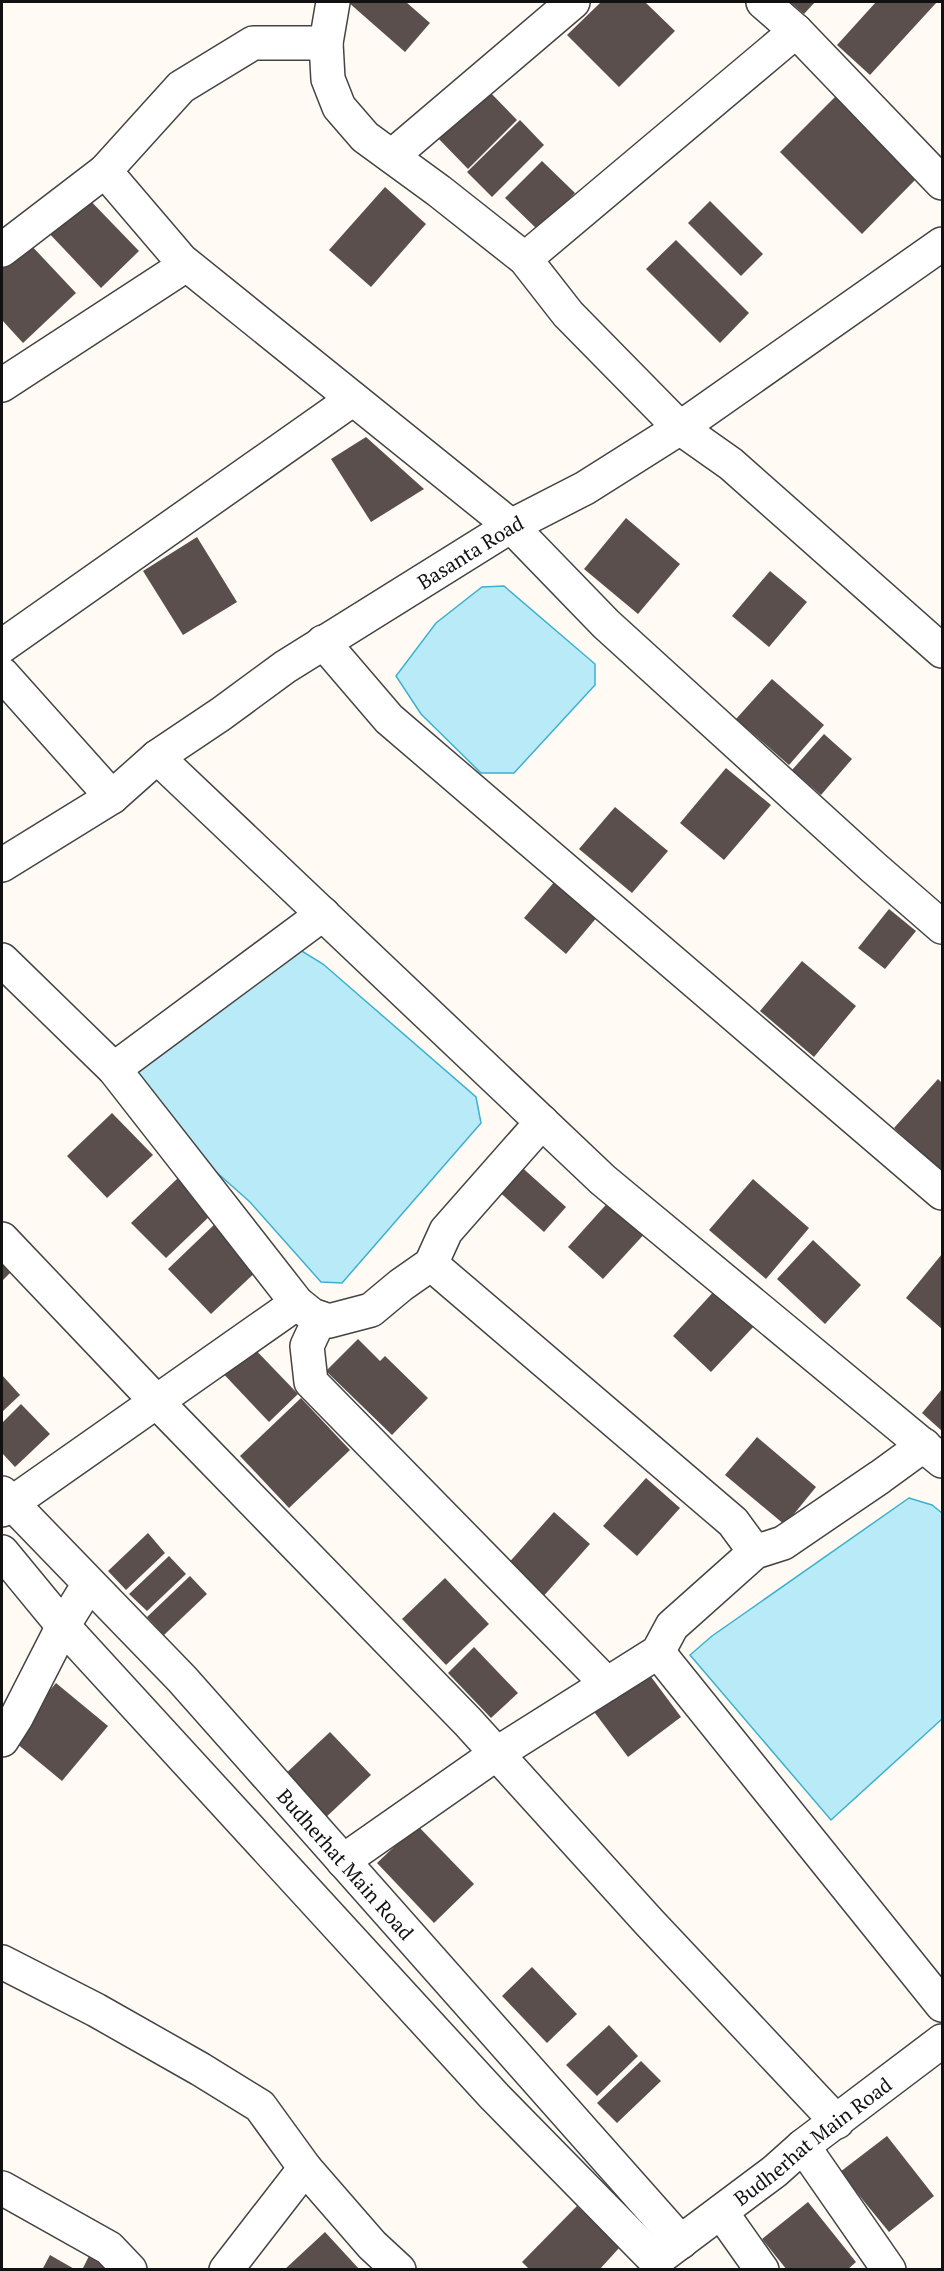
<svg xmlns="http://www.w3.org/2000/svg" width="944" height="2271" viewBox="0 0 944 2271" font-family="'PT Serif',serif">
<style>
.water{fill:#b8ebf7;stroke:#3eb0cf;stroke-width:1.5}
.building{fill:#5a4f4d}
.lines{fill:none;stroke-linecap:round;stroke-linejoin:round}
.minor-casing{stroke:#444;stroke-width:36}
.minor{stroke:#fff;stroke-width:33}
.labels{text-anchor:middle;dominant-baseline:central;stroke-width:6;stroke-linejoin:round;paint-order:stroke}
.street-label{font-size:20px;fill:#111;stroke:#fff}
</style>
<rect width="100%" height="100%" fill="#fffbf4"/>
<!-- water -->
<g class="water">
<path d="M504 586 595 664V685L514 773H481L421 714 396 676 436 623 482 587Z"/>
<path d="M292 945 323 964 476 1097 481 1123 342 1283 321 1282 250 1202 144 1108 134 1064Z"/>
<path d="M909 1498 932 1505 942 1513V1719L831 1820 690 1655 712 1636Z"/>
</g>
<!-- building -->
<g class="building">
<path d="M348 2H406L430 23 405 52Z"/>
<path d="M601 2H645L675 31 619 87 567 35Z"/>
<path d="M790 2H815L804 14Z"/>
<path d="M876 2H937L870 75 837 45Z"/>
<path d="M484 86 517 120 468 169 435 135Z"/>
<path d="M836 96 917 178 862 234 780 152Z"/>
<path d="M520 120 544 145 492 197 467 172Z"/>
<path d="M542 161 575 193 538 230 505 198Z"/>
<path d="M385 187 426 224 371 287 329 250Z"/>
<path d="M83 193 139 251 101 288 45 229Z"/>
<path d="M710 201 763 254 741 276 688 223Z"/>
<path d="M676 240 749 313 720 343 646 269Z"/>
<path d="M28 242 76 293 23 343 2 320V267Z"/>
<path d="M366 437 424 489 371 522 331 459Z"/>
<path d="M626 518 680 564 638 614 584 569Z"/>
<path d="M197 537 237 602 183 635 143 571Z"/>
<path d="M770 571 807 602 769 647 732 616Z"/>
<path d="M772 679 824 725 789 765 736 719Z"/>
<path d="M824 734 852 759 821 795 792 770Z"/>
<path d="M726 768 771 805 724 860 680 823Z"/>
<path d="M615 807 668 851 632 893 579 849Z"/>
<path d="M555 881 598 916 566 954 524 918Z"/>
<path d="M889 909 916 931 885 969 858 948Z"/>
<path d="M802 961 856 1006 814 1057 760 1011Z"/>
<path d="M938 1079 942 1083V1172L894 1128Z"/>
<path d="M112 1113 153 1155 107 1198 67 1156Z"/>
<path d="M517 1163 566 1207 544 1232 495 1188Z"/>
<path d="M178 1178 212 1214 166 1258 131 1223Z"/>
<path d="M753 1179 809 1228 766 1279 709 1230Z"/>
<path d="M612 1198 648 1230 603 1279 568 1247Z"/>
<path d="M218 1221 262 1266 211 1314 168 1269Z"/>
<path d="M813 1240 861 1285 825 1324 777 1279Z"/>
<path d="M2 1252 16 1267 2 1281Z"/>
<path d="M942 1254V1329L906 1298Z"/>
<path d="M717 1288 756 1324 711 1372 673 1336Z"/>
<path d="M358 1339 380 1361 385 1356 428 1398 392 1435 326 1371Z"/>
<path d="M246 1340 298 1394 269 1422 217 1367Z"/>
<path d="M2 1375 20 1395 2 1412Z"/>
<path d="M942 1389V1431L922 1413Z"/>
<path d="M301 1398 350 1450 289 1508 240 1456Z"/>
<path d="M21 1404 50 1434 15 1467 2 1453V1423Z"/>
<path d="M757 1437 816 1487 785 1525 725 1475Z"/>
<path d="M646 1478 680 1508 637 1556 603 1526Z"/>
<path d="M554 1512 590 1544 541 1599 505 1567Z"/>
<path d="M148 1533 165 1553 126 1590 108 1571Z"/>
<path d="M169 1556 186 1574 147 1611 129 1594Z"/>
<path d="M190 1576 207 1594 164 1635 147 1617Z"/>
<path d="M445 1578 489 1624 446 1665 402 1619Z"/>
<path d="M474 1647 518 1693 491 1718 448 1673Z"/>
<path d="M643 1666 681 1717 628 1757 589 1705Z"/>
<path d="M56 1683 108 1726 62 1781 10 1738Z"/>
<path d="M330 1732 371 1775 323 1820 282 1777Z"/>
<path d="M417 1825 474 1884 434 1923 377 1863Z"/>
<path d="M532 1967 577 2014 547 2043 502 1996Z"/>
<path d="M609 2025 638 2056 597 2096 566 2065Z"/>
<path d="M641 2061 661 2081 617 2123 597 2103Z"/>
<path d="M887 2136 934 2196 889 2232 840 2172Z"/>
<path d="M808 2202 856 2262 847 2270H787L762 2239Z"/>
<path d="M577 2206 620 2247 599 2270H530L522 2262Z"/>
<path d="M325 2232 360 2270H284Z"/>
<path d="M90 2254 117 2270H82Z"/>
<path d="M50 2255 76 2270H42Z"/>
</g>
<g class="lines">
<!-- minor casing -->
<g class="minor-casing">
<g id="minor">
<path d="M333 2 326 43 328 79 339 107 365 137 439 191 525 259 568 314 680 428 731 464 942 651"/>
<path d="M763 2 796 31 942 183"/>
<path d="M392 156 573 2"/>
<path d="M105 171 181 260 511 526 606 624 873 867 942 927"/>
<path d="M2 250 105 171 181 87 253 43H326"/>
<path d="M525 259 796 31"/>
<path d="M2 385 186 265"/>
<path d="M323 642 389 719 942 1193"/>
<path d="M2 646 353 399"/>
<path d="M2 674 112 797"/>
<path d="M157 757 603 1180 942 1461"/>
<path id="s1" d="M2 865 112 797 157 757 221 714 285 667 511 526 585 488 680 428 942 244"/>
<path d="M2 960 114 1069 297 1303 312 1315 329 1321 371 1310 401 1285 431 1264 446 1231 542 1122"/>
<path d="M114 1069 323 914"/>
<path d="M2 1239 156 1401 468 1722 649 1922 837 2122"/>
<path d="M431 1264 733 1522 755 1552"/>
<path d="M320 1318 307 1346 311 1382 607 1684"/>
<path id="s2" d="M2 1493 182 1679 681 2242"/>
<path d="M2 1510 297 1303"/>
<path d="M2 1552 63 1626 495 2097 656 2261"/>
<path d="M658 1652 942 2005"/>
<path d="M2 1740 16 1718 63 1626 89 1584"/>
<path d="M343 1861 496 1754 658 1652 672 1626 755 1552 783 1543 880 1477 924 1445"/>
<path d="M2 1962 96 2010 200 2069 260 2106 305 2168 372 2245 399 2270"/>
<path d="M803 2146 889 2270"/>
<path d="M2 2188 109 2248 130 2270"/>
<path d="M721 2212 762 2270"/>
<path id="s3" d="M663 2255 775 2171 803 2146 942 2041"/>
<path d="M226 2270 305 2168"/>
</g>
</g>
<!-- minor -->
<use href="#minor" class="minor"/>
</g>
<g class="labels">
<!-- street labels -->
<g class="street-label">
<text stroke="none"><textPath href="#s1" startOffset="564">Basanta Road</textPath></text>
<text stroke="none"><textPath href="#s2" startOffset="506">Budherhat Main Road</textPath></text>
<text stroke="none"><textPath href="#s3" startOffset="188">Budherhat Main Road</textPath></text>
</g>
</g>
<!-- border -->
<rect width="944" height="2271" fill="none" stroke="#111111" stroke-width="6"/>
</svg>
